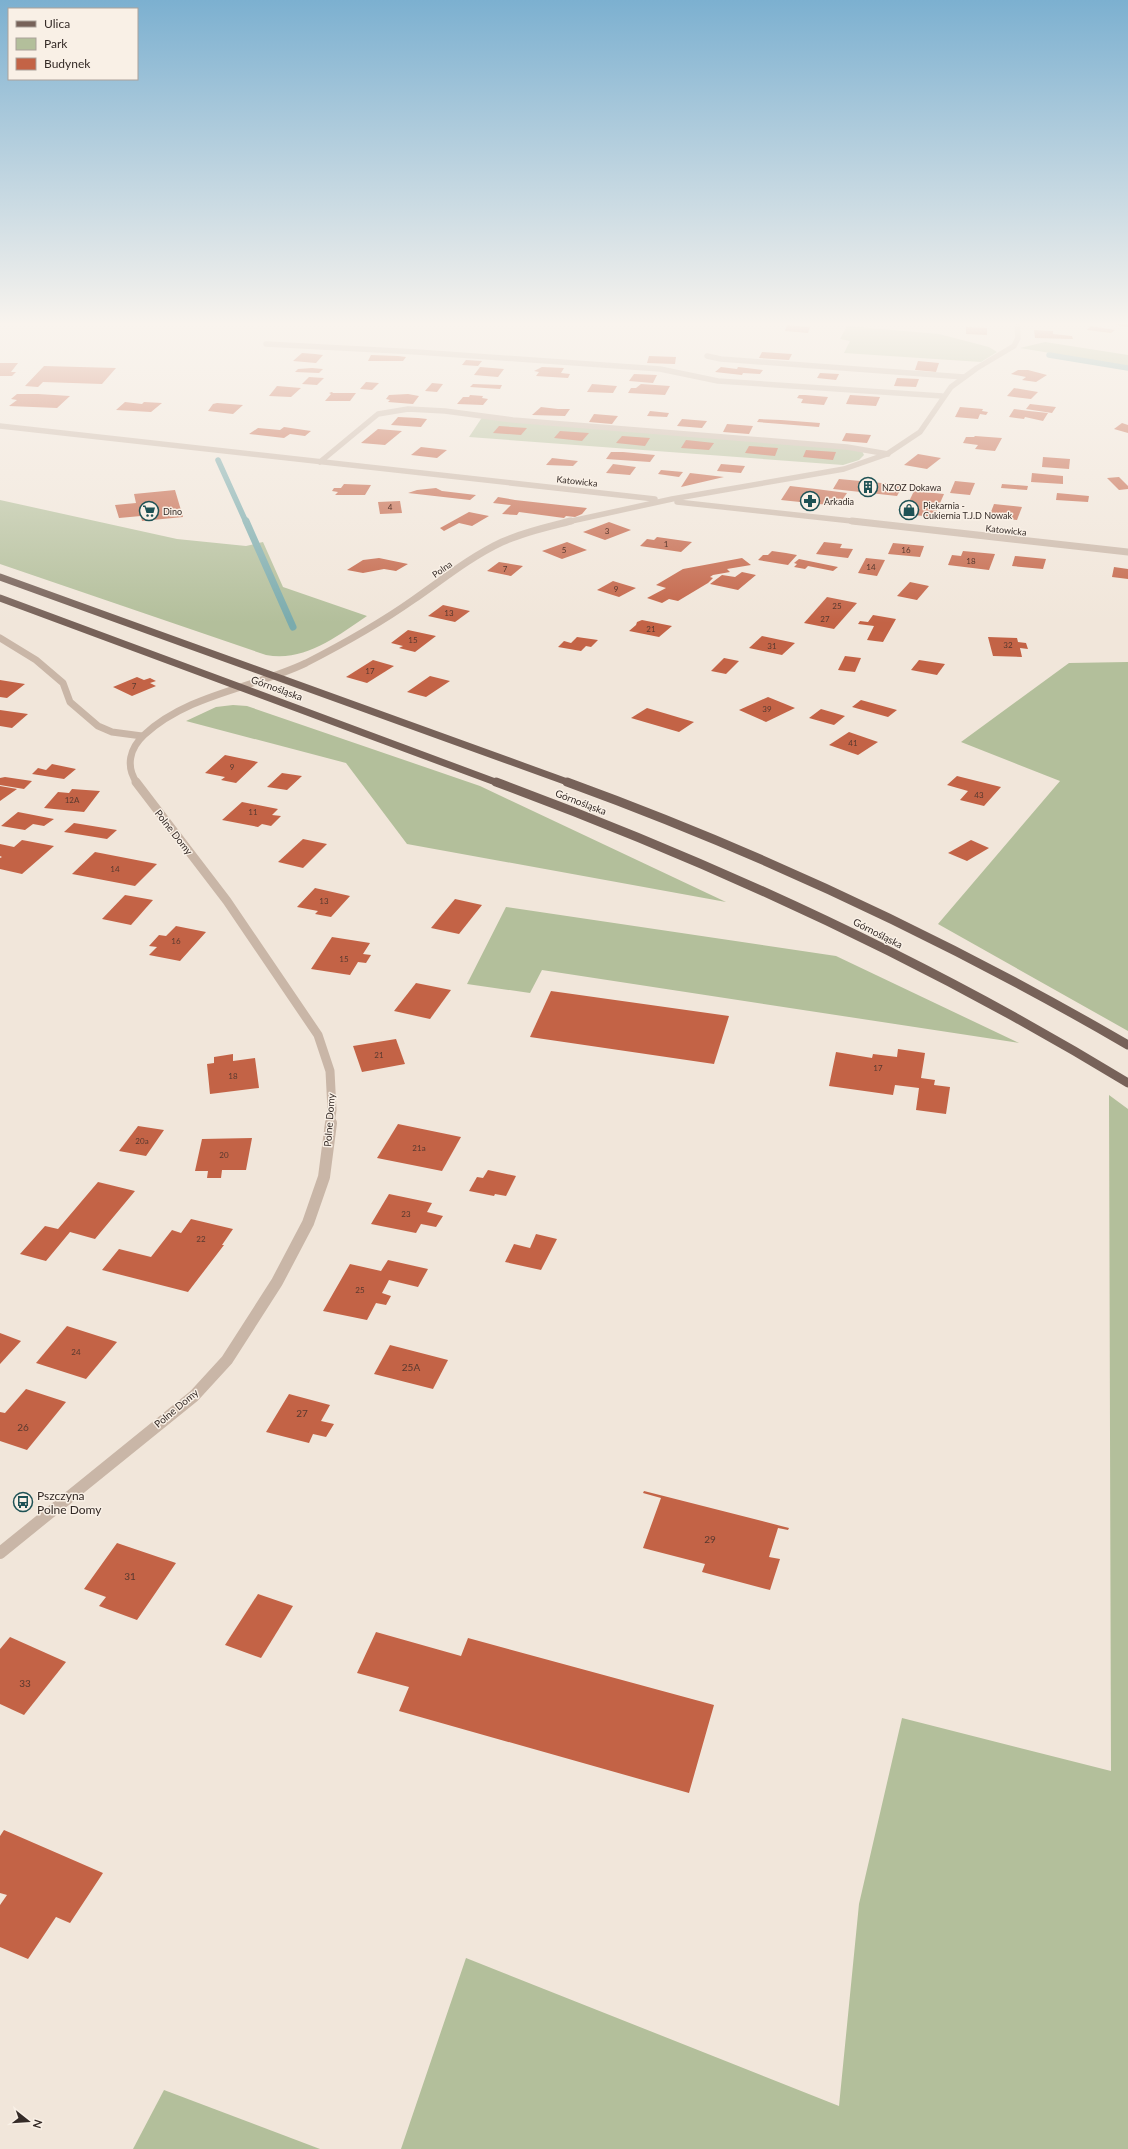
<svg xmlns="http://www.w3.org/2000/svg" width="1128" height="2149" viewBox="0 0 1128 2149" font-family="Lato,sans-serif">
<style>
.green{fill:#b3bf9b}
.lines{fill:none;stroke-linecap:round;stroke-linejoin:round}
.stream-far1{stroke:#7aabad;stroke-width:5.5}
.stream{stroke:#7aabad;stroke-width:7}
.building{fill:#c36346}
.minor-far3{stroke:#c9b6a7;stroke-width:5.5}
.minor-far2{stroke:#c9b6a7;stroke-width:7}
.minor-far1{stroke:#c9b6a7;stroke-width:9}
.minor{stroke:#c9b6a7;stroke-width:12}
.major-far1{stroke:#776259;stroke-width:7}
.major{stroke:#776259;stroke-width:9}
.labels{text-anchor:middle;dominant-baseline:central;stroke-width:3;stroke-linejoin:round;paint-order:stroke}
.number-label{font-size:8px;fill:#58392f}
.far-street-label{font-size:9px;fill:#352b27;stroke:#f9f0e6}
.far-poi-label{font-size:9px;fill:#352b27;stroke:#f9f0e6;text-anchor:start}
.street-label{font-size:10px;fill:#352b27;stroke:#f9f0e6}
.near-number-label{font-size:10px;fill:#58392f}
.near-poi-label{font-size:12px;fill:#352b27;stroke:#f9f0e6;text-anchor:start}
</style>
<rect width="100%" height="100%" fill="#f1e6da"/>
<!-- green -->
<g class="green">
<path d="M847 326 939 334 989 347 997 352 981 362 844 353 850 341 840 339Z"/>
<path d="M1045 342 1128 355V366L1020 348Z"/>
<path d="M483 416 846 448 862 451 864 455 859 460 843 465 469 437Z"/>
<path d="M0 500 177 539 246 546 263 542 283 587 367 616C336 637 305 662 266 655L0 564Z"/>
<path d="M1128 662V1031L938 924 1060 781 961 742 1069 663Z"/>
<path d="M233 705 247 706 480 786 726 902 407 844 346 763 186 721 216 707Z"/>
<path d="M506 907 836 956 1019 1043 542 970 530 993 467 984Z"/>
<path d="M1109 1095 1128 1109V2149H401L466 1958 839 2106 859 1904 902 1718 1111 1771Z"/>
<path d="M164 2090 320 2149H133Z"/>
</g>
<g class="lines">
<!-- stream-far1 -->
<g class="stream-far1">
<path d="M1049 355 1128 368"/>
<path d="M218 460 246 522"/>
</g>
<!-- stream -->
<path class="stream" d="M246 521 293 627"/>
</g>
<!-- building -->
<g class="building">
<path d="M1119 322H1128V327L1115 325Z"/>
<path d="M787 325 810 327 808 333 785 331Z"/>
<path d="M1091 326 1115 330 1111 333 1087 330Z"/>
<path d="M966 327 987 328V335L966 334Z"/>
<path d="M1034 330 1053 331V334L1072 336 1073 339 1035 338Z"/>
<path d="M762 352 792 354 789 360 759 358Z"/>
<path d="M302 353 315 354 323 355 316 363 293 361Z"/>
<path d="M371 355 398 356 406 357 403 361H368Z"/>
<path d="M649 356 676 357 675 364 647 363Z"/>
<path d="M466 360 482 361 478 366 462 365Z"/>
<path d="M918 361 939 363 936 372 915 370Z"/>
<path d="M0 363H18L11 372H16L12 376H0Z"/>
<path d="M44 366 116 368 102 384 43 382 38 387 25 386Z"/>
<path d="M480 367 504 369 498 377 474 375Z"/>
<path d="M542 367 564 368 561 373 570 374 568 378 536 376 539 372 534 371Z"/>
<path d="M721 367 737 369 738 367 763 370 760 374 743 373 742 375 715 372Z"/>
<path d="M312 368 323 369 319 373 295 372 298 369Z"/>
<path d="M1018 370H1028L1047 375 1036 382 1022 380 1026 377 1011 374Z"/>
<path d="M820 373 839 374 836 380 817 378Z"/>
<path d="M634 374 657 375 653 383 629 381Z"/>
<path d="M309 377 324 378 317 385 302 384Z"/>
<path d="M897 378 919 379 916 387 894 386Z"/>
<path d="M366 382 379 383 372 390 360 389Z"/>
<path d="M432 383 443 384 437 392 425 391Z"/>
<path d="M473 384 502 385 500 389 470 387Z"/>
<path d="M592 384 617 386 613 393 587 392Z"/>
<path d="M641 384 670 386 665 395 628 393 631 388H636Z"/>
<path d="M277 386 301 388 291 397 269 396Z"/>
<path d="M1014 388 1038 392 1031 399 1007 396Z"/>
<path d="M332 392 333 393H356L350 401H325L331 394 329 393Z"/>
<path d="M17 394H38L70 396 57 408 9 406 17 400 11 399Z"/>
<path d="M408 394 419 396 413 404 388 402 390 400 386 399 389 395Z"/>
<path d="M470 395 483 396 482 398 488 399 483 405 457 404 463 397H469Z"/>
<path d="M799 395H805L828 397 824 405 801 403 803 399 797 398Z"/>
<path d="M850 395 880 397 876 406 846 404Z"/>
<path d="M125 402 142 404 144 402 162 403 151 412 116 410Z"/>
<path d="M217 403 243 405 233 414 208 411 213 404Z"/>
<path d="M1030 404 1056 407 1052 413 1026 409Z"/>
<path d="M541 407 558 409H570L565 416 532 415Z"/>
<path d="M960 407 983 409 982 411 988 412 986 415 980 414 978 419 955 417Z"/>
<path d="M1014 409 1029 411 1048 413 1043 421 1025 417 1024 419 1009 417Z"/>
<path d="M650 411 669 413 667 417 647 416Z"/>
<path d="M594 414 618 416 612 424 589 422Z"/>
<path d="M398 417 418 418 427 419 421 427 391 425Z"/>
<path d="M682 419 707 421 702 428 677 426Z"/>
<path d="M759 419 781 420 820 423 819 427 757 422Z"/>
<path d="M1122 423 1128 425V433L1114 429Z"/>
<path d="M727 424 753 426 749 434 723 432Z"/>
<path d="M499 426 527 428 521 435 493 433Z"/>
<path d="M284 427 311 431 305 436 290 434 284 438 249 434 258 428 280 430Z"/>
<path d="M378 429 402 431 385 445 361 443Z"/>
<path d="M560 431 589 433 582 441 554 438Z"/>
<path d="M846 433 871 435 867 443 842 441Z"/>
<path d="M622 436 650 438 645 446 616 443Z"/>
<path d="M975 436 1002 438 995 451 975 449 978 445 963 443 966 437H974Z"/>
<path d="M686 440 714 443 709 450 681 448Z"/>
<path d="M749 446 778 448 775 456 745 453Z"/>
<path d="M421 447 447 450 437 458 411 455Z"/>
<path d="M806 450 836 452 833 460 803 457Z"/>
<path d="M611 452H623L655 455 650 462 606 459Z"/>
<path d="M918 454 941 458 927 469 904 465Z"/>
<path d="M1043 457 1070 459 1069 469 1042 467Z"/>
<path d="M552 458 578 461 573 466 546 465Z"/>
<path d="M613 464 636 467 630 475 606 473Z"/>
<path d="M721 464 745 466 741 473 717 471Z"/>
<path d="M661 470 683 472 679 477 658 474Z"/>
<path d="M690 473 724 477 681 487Z"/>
<path d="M1032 473 1063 476V484L1031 482Z"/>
<path d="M1119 477 1128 486V489L1119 490 1107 478Z"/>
<path d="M839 479 903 485 897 496 833 489Z"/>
<path d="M955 481 975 483 970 495 950 493Z"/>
<path d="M344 484 371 485 365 495H335L338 492 332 491 334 488H341Z"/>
<path d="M1002 484 1028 486 1027 490 1001 488Z"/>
<path d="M790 486 816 489 847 493 838 506 781 500Z"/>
<path d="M436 488 442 491 476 495 470 500 408 493 417 490Z"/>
<path d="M175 490 183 517 142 521 141 516 119 518 115 505 136 503 134 494Z"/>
<path d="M914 491 944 494 934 517 903 514Z"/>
<path d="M1057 493 1089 496 1088 502 1056 500Z"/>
<path d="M498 497 515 500 587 508 582 514 575 517 566 516 564 518 519 512 517 515 502 514 511 505 493 503Z"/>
<path d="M400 501 402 513 380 514 378 502Z"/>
<path d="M994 504 1022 507 1017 520 989 517Z"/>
<path d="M469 512 489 516 472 526 459 523 444 531 440 528Z"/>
<path d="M609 522 631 530 605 540 583 532Z"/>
<path d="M657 537 692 542 681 552 640 546 647 539 654 540Z"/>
<path d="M567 542 587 550 562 559 542 551Z"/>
<path d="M824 542 842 544 840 548 853 549 848 558 816 554Z"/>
<path d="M893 543 924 546 920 557 888 554Z"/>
<path d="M772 551 786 553 797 555 788 565 758 560 763 555H768Z"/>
<path d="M963 551 995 554 989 570 948 565 952 555 961 556Z"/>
<path d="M1015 556 1046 559 1043 569 1012 566Z"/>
<path d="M379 558 408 564 396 571 384 569 363 573 347 570 363 560Z"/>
<path d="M742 558 751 565 727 569 730 572 713 575 710 577 713 578 708 583 678 601 669 599 662 603 647 598 666 588 656 585 683 569Z"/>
<path d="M866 558 885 560 877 576 858 573Z"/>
<path d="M799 559 838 567 833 571 808 566 805 569 794 567 797 564 794 563Z"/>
<path d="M499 562 523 566 511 576 487 571Z"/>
<path d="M1114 567 1128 569V579L1112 577Z"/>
<path d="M742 572 756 575 738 590 710 584 722 575 735 577Z"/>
<path d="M613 581 636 588 619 597 597 590Z"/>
<path d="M910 582 929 586 917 600 897 596Z"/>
<path d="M827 597 857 603 834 629 804 623Z"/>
<path d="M443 605 470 611 455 622 428 616Z"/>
<path d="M873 615 896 619 883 642 867 640 874 626 858 624 860 621 868 622Z"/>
<path d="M642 620 672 626 659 637 629 631 636 625 637 622Z"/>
<path d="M408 630 436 636 415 652 399 648 403 646 391 643Z"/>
<path d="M762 636 795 643 782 655 749 648Z"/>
<path d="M577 637 598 640 591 647 586 646 581 651 558 647 564 641 571 643Z"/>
<path d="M988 637 1017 638 1018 642 1026 643 1028 649 1020 648 1022 657 993 656Z"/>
<path d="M845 656 861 658 855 672 838 670Z"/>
<path d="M724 658 739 661 726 674 711 671Z"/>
<path d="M373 660 394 666 367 683 346 677Z"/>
<path d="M919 660 945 664 937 675 911 670Z"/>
<path d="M430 676 450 681 426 697 407 692Z"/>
<path d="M137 677 144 680 150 678 156 681 150 683 156 686 132 696 113 687Z"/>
<path d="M0 680 25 684 7 698 0 697Z"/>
<path d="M768 697 795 708 766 722 739 710Z"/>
<path d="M861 700 897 710 888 717 852 707Z"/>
<path d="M647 708 694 722 679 732 631 718Z"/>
<path d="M821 709 845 716 834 725 809 718Z"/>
<path d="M0 710 28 714 12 728 0 726Z"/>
<path d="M849 732 878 742 858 755 829 745Z"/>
<path d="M225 755 258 762 236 783 221 780 225 777 205 773Z"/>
<path d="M52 764 76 769 64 779 32 774 38 768 46 770Z"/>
<path d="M282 773 302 776 287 790 267 787Z"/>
<path d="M957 776 1001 787 984 806 960 800 968 791 947 785Z"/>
<path d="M5 777 32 781 24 789 0 785V778Z"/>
<path d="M0 786 17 789 0 801Z"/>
<path d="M72 789 100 791 84 812 44 808 58 792 69 793Z"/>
<path d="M242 802 278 809 272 815 281 816 271 826 262 824 258 827 222 820Z"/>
<path d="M18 812 54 819 44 826 33 824 25 830 1 826Z"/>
<path d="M74 823 117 830 107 839 64 832Z"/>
<path d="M303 839 327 844 303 868 278 862Z"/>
<path d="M22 840 54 846 22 874 0 869V858L2 857 0 856V844L14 847Z"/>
<path d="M971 840 989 848 967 861 948 853Z"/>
<path d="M95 852 157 864 135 886 72 874Z"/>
<path d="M315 888 350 896 331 917 315 914 318 911 297 907Z"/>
<path d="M125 895 153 900 131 925 102 919Z"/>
<path d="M455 899 482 905 459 934 431 928Z"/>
<path d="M176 926 206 932 180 961 149 955 157 947 149 946 159 935 166 936Z"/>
<path d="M332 937 370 943 363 954 371 955 366 963 358 962 350 975 311 969Z"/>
<path d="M416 983 451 990 430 1019 394 1011Z"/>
<path d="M551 991 729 1016 714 1064 530 1037Z"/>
<path d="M396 1039 405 1064 362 1072 353 1046Z"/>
<path d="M898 1049 925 1053 921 1078 935 1080 934 1085 950 1087 946 1114 916 1110 919 1088 895 1085 893 1095 829 1086 836 1052 872 1058 873 1054 897 1057Z"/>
<path d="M233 1054V1061L255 1058 259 1088 210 1094 207 1064 214 1063V1057Z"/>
<path d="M398 1124 461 1137 442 1171 377 1158Z"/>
<path d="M138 1126 164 1130 146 1156 119 1151Z"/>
<path d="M252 1138 246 1170H222L221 1178H207L208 1171H195L202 1139Z"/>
<path d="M488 1170 516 1176 506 1196 495 1194 494 1196 469 1191 477 1177 483 1178Z"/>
<path d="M98 1182 135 1191 95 1239 70 1232 46 1261 20 1254 45 1226 58 1229Z"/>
<path d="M389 1194 432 1203 427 1212 443 1216 436 1227 421 1224 416 1233 371 1224Z"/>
<path d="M191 1219 233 1229 222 1245H224L188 1292 102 1270 119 1249 151 1257 172 1230 181 1233Z"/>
<path d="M536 1234 557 1239 541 1270 505 1262 514 1244 530 1248Z"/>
<path d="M388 1260 428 1269 418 1287 389 1280 382 1293 391 1296 386 1305 376 1303 367 1320 323 1311 350 1264 381 1271Z"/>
<path d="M67 1326 117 1342 86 1379 36 1363Z"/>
<path d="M0 1333 21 1341 0 1364Z"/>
<path d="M390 1345 448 1360 433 1389 374 1374Z"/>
<path d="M26 1389 66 1402 27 1450 0 1441V1412L5 1413Z"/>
<path d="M289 1394 330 1405 321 1421 334 1424 326 1437 313 1434 309 1443 266 1432Z"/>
<path d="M644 1491 789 1528 788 1530 778 1528 769 1557 780 1559 770 1590 702 1572 705 1564 643 1548 661 1498 643 1493Z"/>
<path d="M117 1543 176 1563 137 1620 99 1606 106 1597 84 1589Z"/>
<path d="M258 1594 293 1606 261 1658 225 1645Z"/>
<path d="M376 1632 461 1656 468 1638 714 1705 689 1793 399 1711 409 1687 357 1673Z"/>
<path d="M10 1637 66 1662 24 1715 0 1704V1649Z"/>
<path d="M4 1830 103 1873 70 1923 56 1917 28 1959 0 1947V1905L7 1895 0 1893V1836Z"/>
</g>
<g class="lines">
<!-- minor-far3 -->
<g class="minor-far3">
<path d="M266 344 417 352 660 369 718 381 942 396"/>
<path d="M707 356 721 359 964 377"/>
<path d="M0 426 655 499"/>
<path d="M320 462 378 414 408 409 445 411 513 420 847 447 888 454"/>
<path d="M677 502 861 522"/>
<path d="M567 522 672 499 844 469 887 454 920 432 951 387 977 368 1014 346 1018 338 1017 322"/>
</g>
<!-- minor-far2 -->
<g class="minor-far2">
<path d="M852 521 1128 552"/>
<path d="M0 638 36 660 63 683 70 702 98 726 112 732 142 736"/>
<path d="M137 783C125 766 130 748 144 735 188 694 254 688 306 663 343 644 379 624 413 600 442 580 470 557 502 542 524 532 548 527 571 521"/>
</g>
<!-- minor-far1 -->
<path class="minor-far1" d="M136 782 227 901 318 1035 330 1071 332 1110 330 1124"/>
<!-- minor -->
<path class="minor" d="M0 1553 194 1396 227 1360 277 1282 308 1223 324 1177 331 1123"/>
<!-- major-far1 -->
<g class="major-far1">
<path d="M0 577 570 783"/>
<path d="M0 598 498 783"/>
</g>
<!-- major -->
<g class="major">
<path d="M496 782C715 863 928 961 1128 1083"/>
<path d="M567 782C762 853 949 941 1128 1045"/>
</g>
</g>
<!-- sky -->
<linearGradient id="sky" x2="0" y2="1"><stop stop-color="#7cb0d0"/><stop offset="0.52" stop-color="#f9f4ee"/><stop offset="1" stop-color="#f9f4ee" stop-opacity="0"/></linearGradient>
<rect width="1128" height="623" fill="url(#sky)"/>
<!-- icons -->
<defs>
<g id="building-ring" transform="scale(1)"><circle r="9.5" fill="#f9f0e6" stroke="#1e5255" stroke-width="1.5"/><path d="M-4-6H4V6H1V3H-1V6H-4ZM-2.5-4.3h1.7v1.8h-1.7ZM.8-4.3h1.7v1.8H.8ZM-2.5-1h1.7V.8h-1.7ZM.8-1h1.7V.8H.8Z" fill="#1e5255"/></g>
<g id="pharmacy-ring" transform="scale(1)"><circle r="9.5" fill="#f9f0e6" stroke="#1e5255" stroke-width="1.5"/><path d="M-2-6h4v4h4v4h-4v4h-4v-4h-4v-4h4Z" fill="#1e5255"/></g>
<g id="shop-ring" transform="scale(1)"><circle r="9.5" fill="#f9f0e6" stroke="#1e5255" stroke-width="1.5"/><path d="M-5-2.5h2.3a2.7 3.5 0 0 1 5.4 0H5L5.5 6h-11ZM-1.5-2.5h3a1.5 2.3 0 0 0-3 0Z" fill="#1e5255"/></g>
<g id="supermarket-ring" transform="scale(1)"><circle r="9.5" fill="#f9f0e6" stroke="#1e5255" stroke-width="1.5"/><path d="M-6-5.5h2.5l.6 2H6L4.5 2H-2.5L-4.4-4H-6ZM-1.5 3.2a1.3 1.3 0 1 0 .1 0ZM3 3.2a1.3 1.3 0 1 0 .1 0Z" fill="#1e5255"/></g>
<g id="bus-ring" transform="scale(1)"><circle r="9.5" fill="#f9f0e6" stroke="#1e5255" stroke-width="1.5"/><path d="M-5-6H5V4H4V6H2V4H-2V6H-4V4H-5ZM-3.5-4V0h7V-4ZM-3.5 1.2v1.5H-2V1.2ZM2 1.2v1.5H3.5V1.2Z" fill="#1e5255"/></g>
</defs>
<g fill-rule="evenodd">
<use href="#building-ring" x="868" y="487"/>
<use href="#pharmacy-ring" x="810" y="501"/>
<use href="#shop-ring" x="909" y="510"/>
<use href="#supermarket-ring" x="149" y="511"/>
<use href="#bus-ring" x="23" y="1502"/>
</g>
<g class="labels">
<!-- number labels -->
<g class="number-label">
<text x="390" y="507">4</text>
<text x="607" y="531">3</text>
<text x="666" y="544">1</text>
<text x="564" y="550">5</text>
<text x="906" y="550">16</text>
<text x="971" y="561">18</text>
<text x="871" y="567">14</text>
<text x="505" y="569">7</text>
<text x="616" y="589">9</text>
<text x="837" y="606">25</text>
<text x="449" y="613">13</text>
<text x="825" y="619">27</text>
<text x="651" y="629">21</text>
<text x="413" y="640">15</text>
<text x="1008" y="645">32</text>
<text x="772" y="646">31</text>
<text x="370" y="671">17</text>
<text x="134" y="686">7</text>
<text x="767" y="709">39</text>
<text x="853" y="743">41</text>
<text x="232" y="767">9</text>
<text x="979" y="795">43</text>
<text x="72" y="800">12A</text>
<text x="253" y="812">11</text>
<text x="115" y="869">14</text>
<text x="324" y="901">13</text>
<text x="176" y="941">16</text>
<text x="344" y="959">15</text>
<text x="379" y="1055">21</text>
<text x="878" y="1068">17</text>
<text x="233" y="1076">18</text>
<text x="142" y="1141">20a</text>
<text x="419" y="1148">21a</text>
<text x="224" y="1155">20</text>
<text x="406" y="1214">23</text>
<text x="201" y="1239">22</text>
<text x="360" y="1290">25</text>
<text x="76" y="1352">24</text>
</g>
<!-- far-street labels -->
<g class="far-street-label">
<text transform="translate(577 481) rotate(6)">Katowicka</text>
<text transform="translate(1006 530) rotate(6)">Katowicka</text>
<text transform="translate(442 569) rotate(-35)">Polna</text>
</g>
<!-- far-poi labels -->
<g class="far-poi-label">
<text x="882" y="487">NZOZ Dokawa</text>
<text x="824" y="501">Arkadia</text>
<text x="923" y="505">Piekarnia -<tspan x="923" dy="10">Cukiernia T.J.D Nowak</tspan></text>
<text x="163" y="511">Dino</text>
</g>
<!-- street labels -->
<g class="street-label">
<text transform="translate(277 688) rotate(20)">Górnośląska</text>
<text transform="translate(581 802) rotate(21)">Górnośląska</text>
<text transform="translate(174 832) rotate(52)">Polne Domy</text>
<text transform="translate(878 933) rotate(27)">Górnośląska</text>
<text transform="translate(329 1120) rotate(-86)">Polne Domy</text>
<text transform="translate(176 1408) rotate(-40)">Polne Domy</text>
</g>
<!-- near-number labels -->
<g class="near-number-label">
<text x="411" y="1367">25A</text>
<text x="302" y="1413">27</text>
<text x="23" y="1427">26</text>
<text x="710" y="1539">29</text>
<text x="130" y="1576">31</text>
<text x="25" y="1683">33</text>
</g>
<!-- near-poi labels -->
<g class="near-poi-label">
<text x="37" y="1495">Pszczyna<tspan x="37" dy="14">Polne Domy</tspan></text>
</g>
</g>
<!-- legend -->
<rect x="8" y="8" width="130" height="72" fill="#f9f0e6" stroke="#aba19a"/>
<rect x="16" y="21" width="20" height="6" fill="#776259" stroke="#aba19a"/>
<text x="44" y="28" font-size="12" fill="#352b27">Ulica</text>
<rect x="16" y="38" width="20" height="12" fill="#b3bf9b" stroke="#aba19a"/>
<text x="44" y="48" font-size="12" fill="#352b27">Park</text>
<rect x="16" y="58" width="20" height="12" fill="#c36346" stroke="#aba19a"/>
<text x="44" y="68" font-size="12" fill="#352b27">Budynek</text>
<!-- north arrow -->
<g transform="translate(28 2121) rotate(107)" stroke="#f9f0e6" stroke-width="3" paint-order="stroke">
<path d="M0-3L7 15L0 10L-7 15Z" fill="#352b27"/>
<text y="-6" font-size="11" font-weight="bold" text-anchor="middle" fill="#352b27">N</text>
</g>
</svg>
